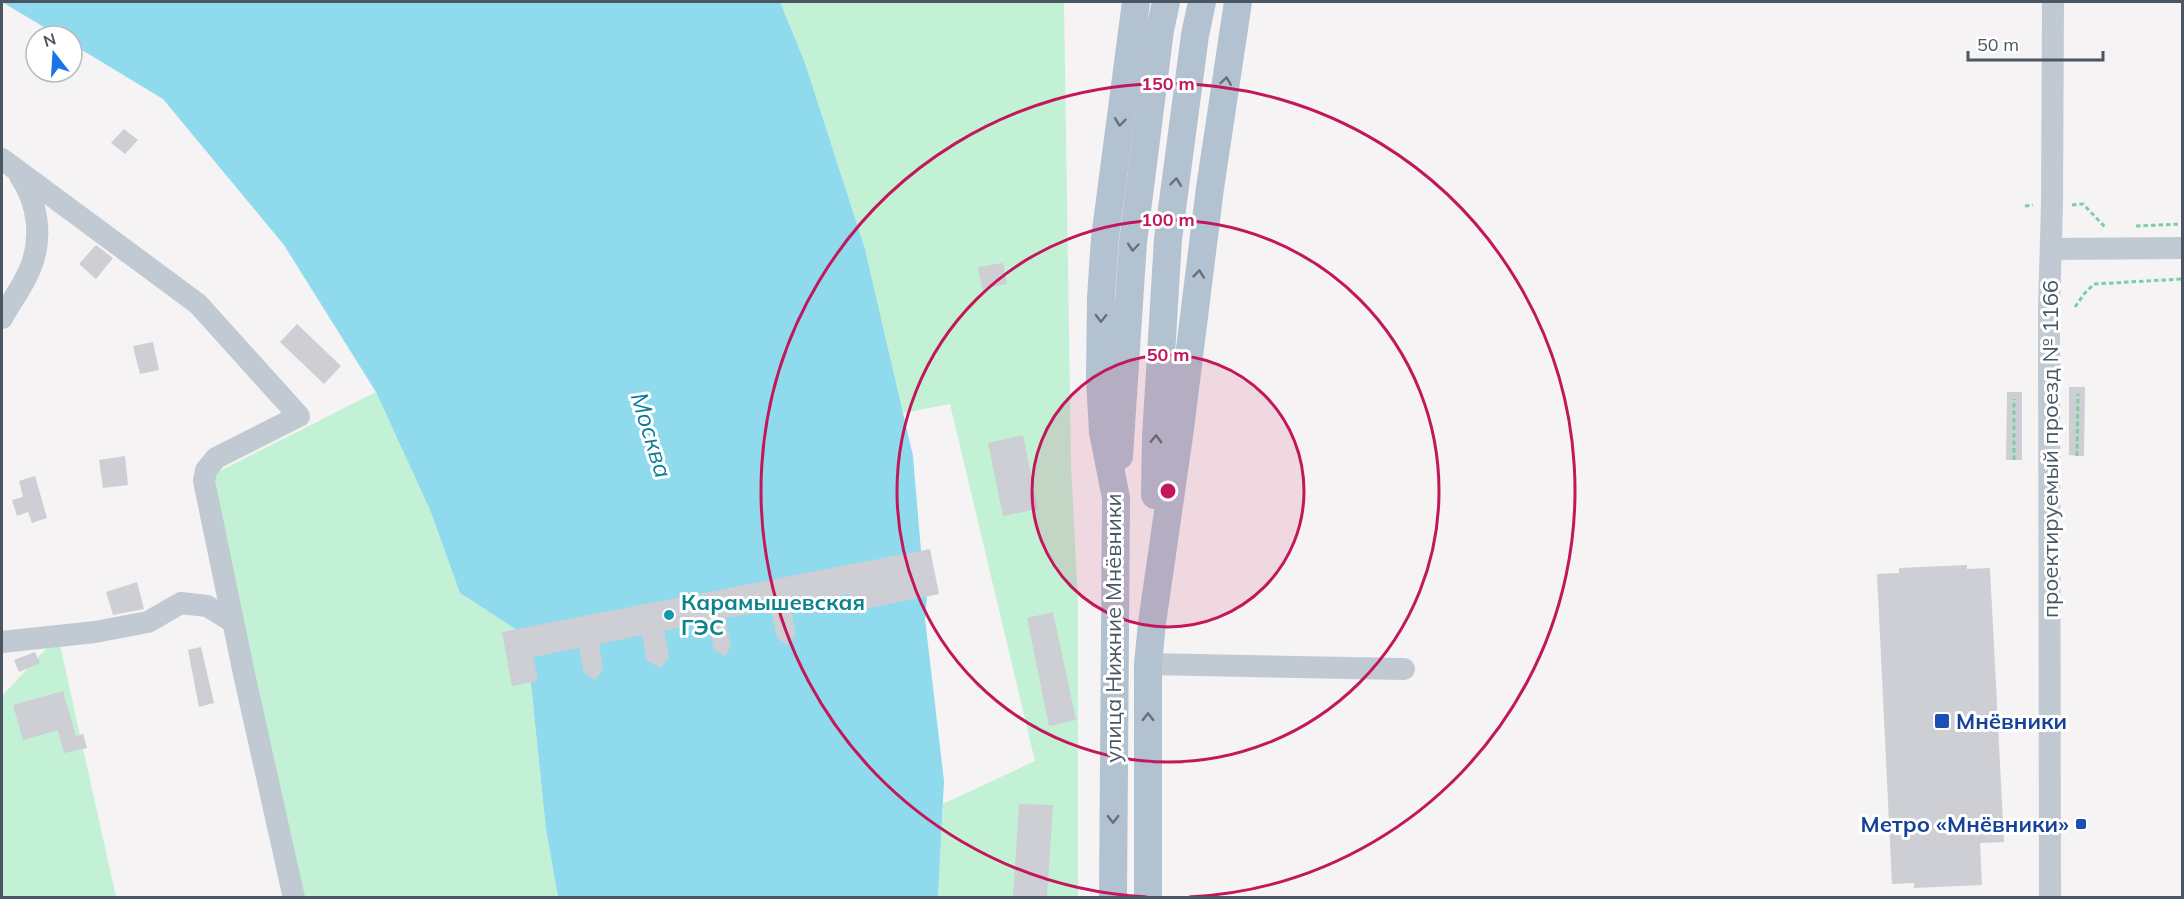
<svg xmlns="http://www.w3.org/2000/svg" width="2184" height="899" viewBox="0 0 2184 899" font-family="Mulish,sans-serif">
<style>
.green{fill:#c3f1d5}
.water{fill:#90daee}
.building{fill:#cdcfd5}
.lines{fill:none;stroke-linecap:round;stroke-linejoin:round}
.path{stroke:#7ad0a6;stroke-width:3;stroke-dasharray:4.5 3;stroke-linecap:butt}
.minor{stroke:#c1cad2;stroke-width:22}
.major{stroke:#b3c2d1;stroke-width:28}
.oneway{stroke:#64717d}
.ring{fill:none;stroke:#c2185b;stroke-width:3}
.culture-dot{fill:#0f9aa8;stroke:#fff;stroke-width:2}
.transit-dot{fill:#1a4fb4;stroke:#fff;stroke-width:2}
.labels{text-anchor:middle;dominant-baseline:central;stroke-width:6;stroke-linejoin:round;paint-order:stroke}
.street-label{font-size:22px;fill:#4a5661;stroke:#fff}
.culture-label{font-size:22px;font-weight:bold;fill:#0d838f;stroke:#fff;text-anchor:start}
.transit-label{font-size:22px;font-weight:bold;fill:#164399;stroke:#fff;text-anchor:start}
.water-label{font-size:24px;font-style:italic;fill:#0c7c9b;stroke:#fff}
.centre{fill:#c2185b;stroke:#fff;stroke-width:3}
.ring-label{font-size:18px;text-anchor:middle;font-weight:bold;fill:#c2185b;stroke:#fff;stroke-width:6;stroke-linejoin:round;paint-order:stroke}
</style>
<rect width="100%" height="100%" fill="#f5f3f3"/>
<!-- green -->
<g class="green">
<path d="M780 2H1064L1071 465 1078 601V897H938L943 804 1035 761 950 404 903 413 865 249 805 63Z"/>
<path d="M376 392 430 510 460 593 526 636 546 829 558 897H299L208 477Z"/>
<path d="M58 636 116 897H2V696Z"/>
</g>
<!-- water -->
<path class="water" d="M2 2H780L805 63 865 249 913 456 921 551 927 596 925 619 944 781 938 897H558L546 829 526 636 460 593 430 510 376 392 284 245 163 99 72 44V36H59Z"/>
<!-- building -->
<g class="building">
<path d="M124 129 138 140 125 154 111 143Z"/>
<path d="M96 245 113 258 96 279 79 264Z"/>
<path d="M1003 263 1007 284 982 289 978 267Z"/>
<path d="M297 324 341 366 324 384 280 342Z"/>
<path d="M153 342 159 370 140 374 133 346Z"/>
<path d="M2069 387H2085L2084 456 2069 455Z"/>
<path d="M2007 392H2022V460H2006Z"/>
<path d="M1023 435 1038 509 1003 516 988 443Z"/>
<path d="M125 456 128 485 103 488 99 460Z"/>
<path d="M35 476 47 518 32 523 28 512 17 516 12 500 23 497 19 481Z"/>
<path d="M930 549 939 594 854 611 850 594 790 605 796 634 787 645 777 638 771 610 725 618 731 646 725 656 714 650 708 622 664 631 669 657 661 668 647 661 642 635 599 644 603 669 595 680 584 673 579 648 533 657 538 681 512 686 502 632Z"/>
<path d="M1967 565V569L1990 568 2004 842 1980 843 1982 885 1914 888V883L1892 884 1877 574 1899 573V568Z"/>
<path d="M137 582 144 609 113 615 106 592Z"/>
<path d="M1053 612 1076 720 1049 726 1027 618Z"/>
<path d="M201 647 214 703 199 707 188 650Z"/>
<path d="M35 652 40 663 19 672 14 660Z"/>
<path d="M63 691 76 736 83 734 87 748 64 753 58 730 23 740 13 705Z"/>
<path d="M1019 804 1053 805 1047 897H1013Z"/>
</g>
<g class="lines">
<!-- path -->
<g class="path">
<path d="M2072 205 2083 204 2106 228"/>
<path d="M2025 206 2033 205"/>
<path d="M2136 226 2182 224"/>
<path d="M2075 307 2084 294 2094 284 2182 279"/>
<path d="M2077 456 2078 394"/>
<path d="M2014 460V399"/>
</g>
<!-- minor -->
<g class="minor">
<path d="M2 159 198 304 299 416 216 458 206 470 204 481 244 674 294 898"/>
<path d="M2051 249 2182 248"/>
<path d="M2 318C11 302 23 286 30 269 43 238 38 203 20 176"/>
<path d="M2 642 95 632 148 622 181 603 207 606 233 622"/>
<path d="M1148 664 1404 669"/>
<path d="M2050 898 2049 308 2052 205 2053 2"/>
</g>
<!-- major -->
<g class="major">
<path d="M1119 456 1133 242 1160 30 1166 2"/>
<path d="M1155 495 1156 437 1168 239 1195 35 1202 2"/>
<path d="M1113 898 1116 498 1103 432 1100 379 1101 298 1105 238 1136 2"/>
<path d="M1148 898V664L1152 623 1180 429 1210 188 1238 2"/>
</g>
</g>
<!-- one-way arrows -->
<defs><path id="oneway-chevron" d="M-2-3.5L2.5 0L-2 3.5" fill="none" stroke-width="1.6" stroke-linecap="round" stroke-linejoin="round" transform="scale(1.5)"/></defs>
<g class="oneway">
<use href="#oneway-chevron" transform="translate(1226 81) rotate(-82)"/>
<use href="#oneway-chevron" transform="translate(1120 122) rotate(97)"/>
<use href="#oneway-chevron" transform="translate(1176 182) rotate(-83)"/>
<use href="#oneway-chevron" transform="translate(1133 247) rotate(95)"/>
<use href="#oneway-chevron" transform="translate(1199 274) rotate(-83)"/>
<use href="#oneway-chevron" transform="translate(1101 318) rotate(91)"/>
<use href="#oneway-chevron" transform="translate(1156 439) rotate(-88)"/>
<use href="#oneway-chevron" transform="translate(1148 717) rotate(-90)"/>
<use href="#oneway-chevron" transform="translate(1113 819) rotate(90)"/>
</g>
<!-- distance rings -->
<circle cx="1168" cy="491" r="136" fill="#c2185b" fill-opacity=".12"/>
<g class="ring">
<circle cx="1168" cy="491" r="136"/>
<circle cx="1168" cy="491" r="271"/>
<path d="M1147 897A407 407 0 1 1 1189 897"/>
</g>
<!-- markers -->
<circle class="culture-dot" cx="669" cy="615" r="6"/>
<g class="transit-dot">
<rect x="1934" y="713" width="16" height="16" rx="3"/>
<rect x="2075" y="818" width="12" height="12" rx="3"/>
</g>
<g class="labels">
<!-- street labels -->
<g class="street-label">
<text transform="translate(2050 449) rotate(-90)">проектируемый проезд № 1166</text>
<text transform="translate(1113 628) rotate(-90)">улица Нижние Мнёвники</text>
</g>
<!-- culture labels -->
<g class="culture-label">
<text x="681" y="602">Карамышевская<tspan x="681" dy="25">ГЭС</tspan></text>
</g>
<!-- transit labels -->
<g class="transit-label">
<text x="1956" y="721">Мнёвники</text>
<text x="2069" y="824" text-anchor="end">Метро «Мнёвники»</text>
</g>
<!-- water labels -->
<g class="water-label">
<text transform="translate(652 435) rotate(73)">Москва</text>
</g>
</g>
<circle cx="1168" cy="491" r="9" class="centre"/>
<g class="ring-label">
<text x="1168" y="90">150 m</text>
<text x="1168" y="226">100 m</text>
<text x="1168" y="361">50 m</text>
</g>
<!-- border -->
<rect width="2184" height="899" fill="none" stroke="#4a5661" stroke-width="6"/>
<!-- north arrow -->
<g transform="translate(54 54) rotate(343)"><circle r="28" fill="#ffffff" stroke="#b7bbc0" stroke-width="1.5"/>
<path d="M0-4.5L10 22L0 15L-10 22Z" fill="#1a73e8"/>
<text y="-9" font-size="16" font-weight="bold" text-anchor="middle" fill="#4a5661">N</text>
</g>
<!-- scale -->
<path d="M1968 51v9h135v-9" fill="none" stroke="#4a5661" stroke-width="3"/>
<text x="1977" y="51" font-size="18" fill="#4a5661" stroke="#ffffff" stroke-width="4.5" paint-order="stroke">50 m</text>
</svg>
